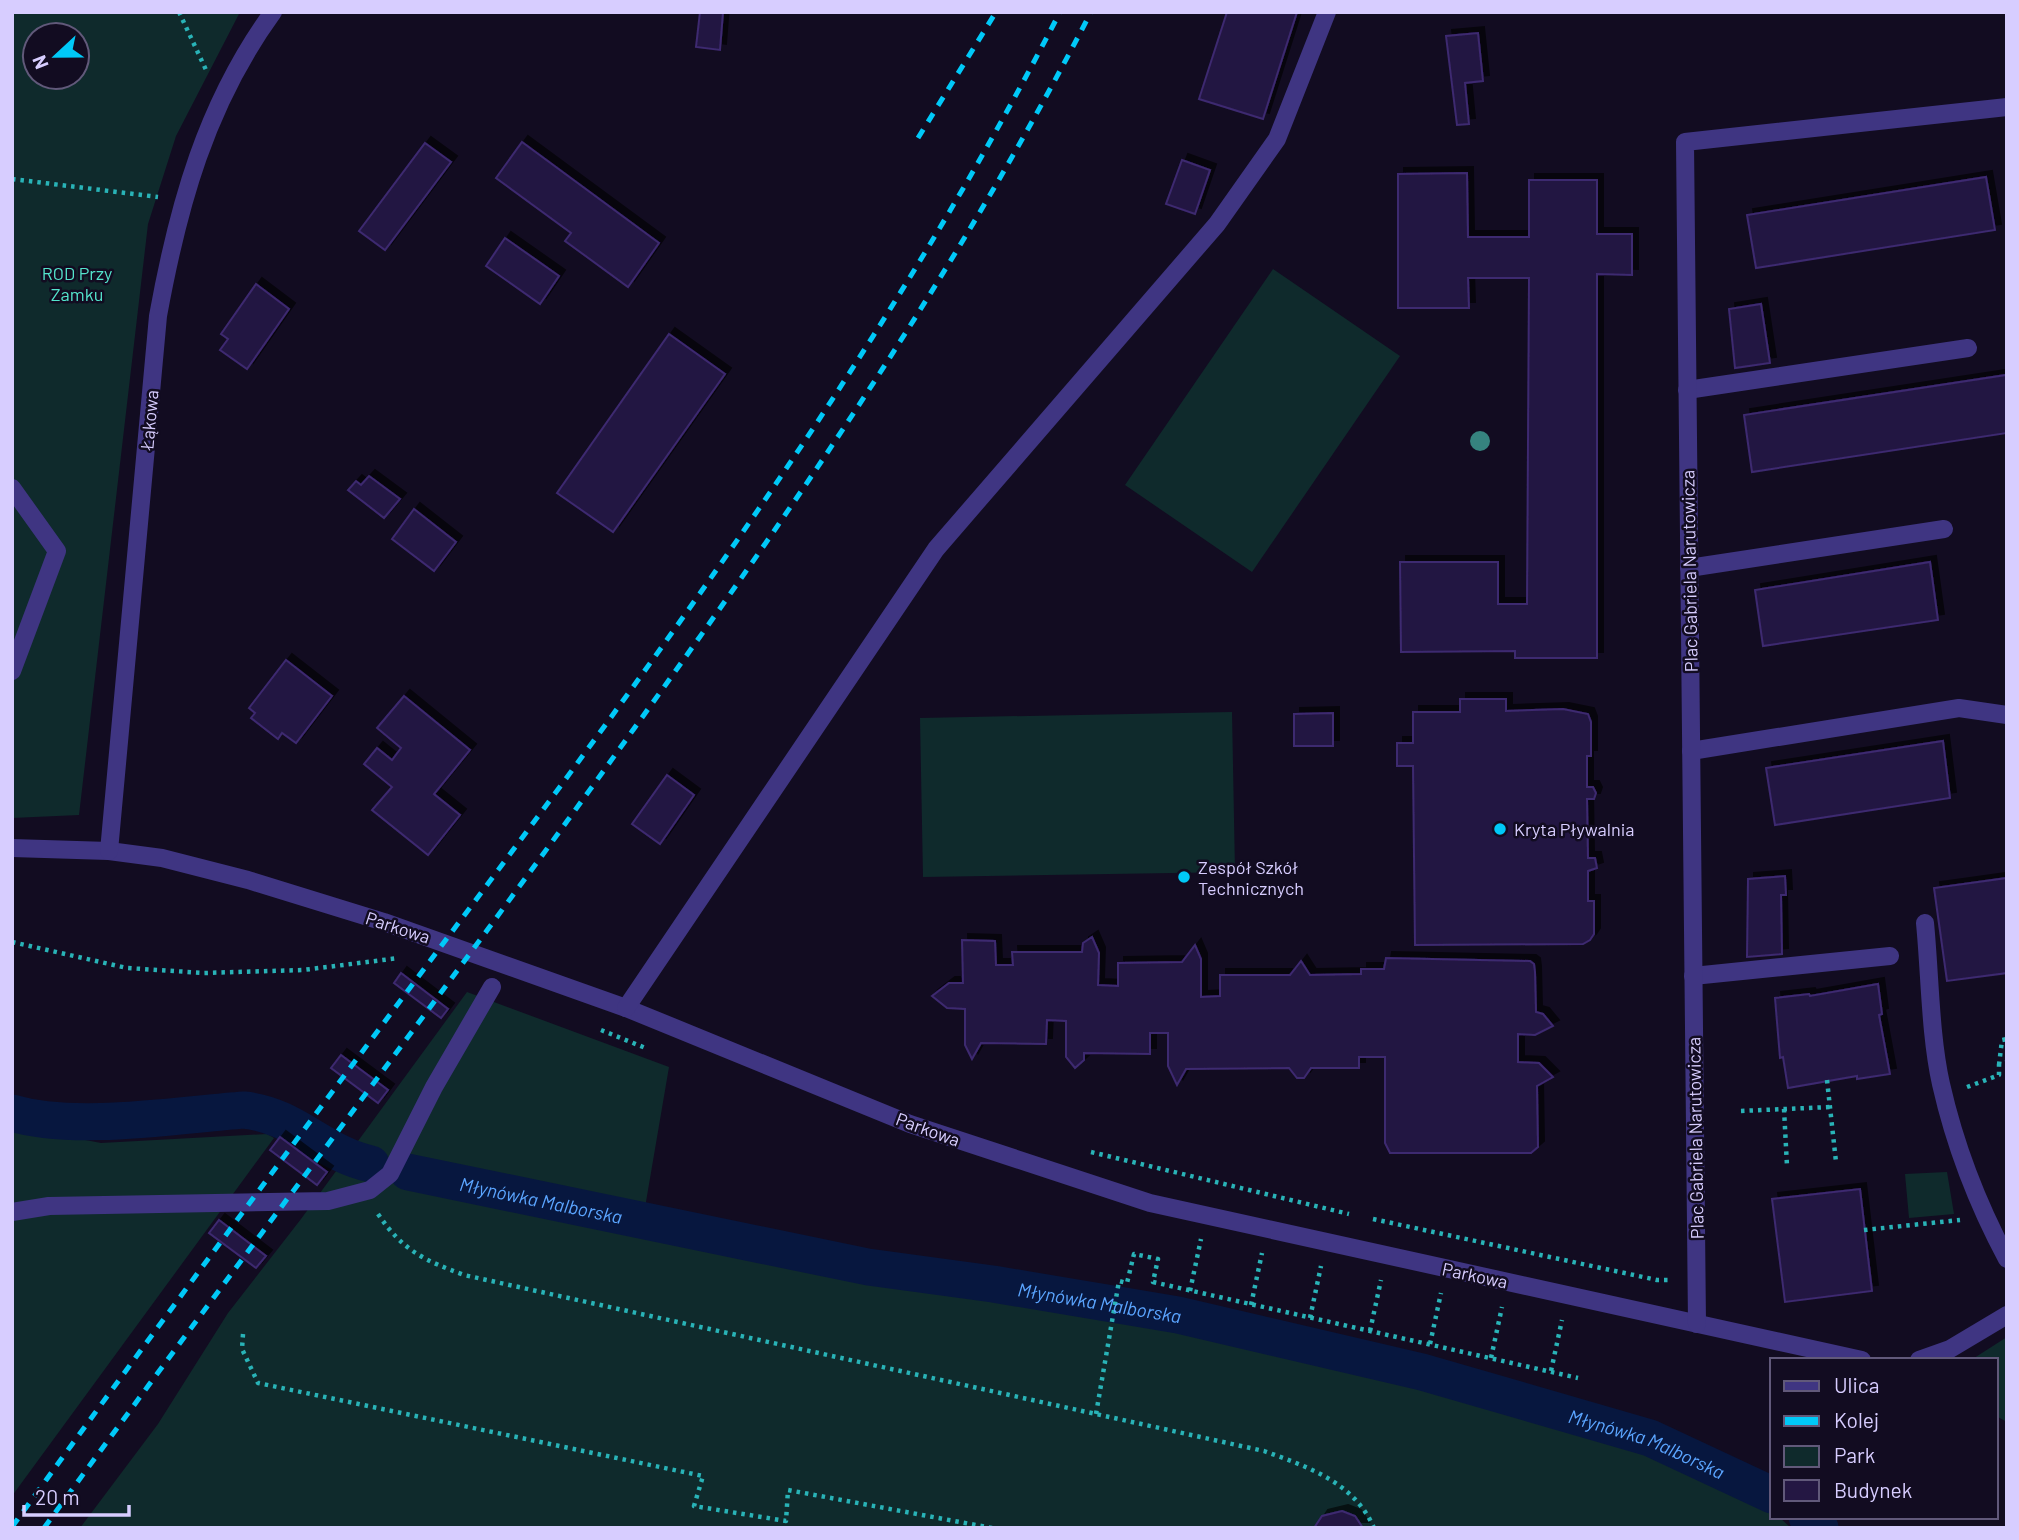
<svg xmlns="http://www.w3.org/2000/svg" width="2019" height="1540" viewBox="0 0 2019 1540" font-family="Barlow,sans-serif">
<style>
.green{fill:#0f2a2c;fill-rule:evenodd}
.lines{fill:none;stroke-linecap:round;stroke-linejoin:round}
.canal{stroke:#07173f;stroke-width:37}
.building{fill:#241743;stroke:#3d2970;stroke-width:2;filter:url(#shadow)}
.path{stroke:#29b3b7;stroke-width:4.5;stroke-dasharray:3.5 5;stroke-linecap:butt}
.minor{stroke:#3f3582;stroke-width:18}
.rail{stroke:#00c9f8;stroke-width:5;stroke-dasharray:10 9;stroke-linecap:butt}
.tree{fill:#36837f}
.poi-dot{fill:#00c9f8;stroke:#120c21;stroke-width:2.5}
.labels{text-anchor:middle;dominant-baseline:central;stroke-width:5;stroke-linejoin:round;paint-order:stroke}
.park-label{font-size:18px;fill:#54e4cc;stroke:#120c21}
.street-label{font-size:18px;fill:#d7cdff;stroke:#120c21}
.poi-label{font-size:18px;fill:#d7cdff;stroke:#120c21;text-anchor:start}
.water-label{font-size:19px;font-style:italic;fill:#5ba5ff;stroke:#120c21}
</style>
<defs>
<filter id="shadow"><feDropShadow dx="6" dy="-6" stdDeviation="0" flood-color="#0009"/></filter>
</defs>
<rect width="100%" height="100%" fill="#120c21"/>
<!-- green -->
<g class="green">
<path d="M12 12H240L176 136 148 224 79 815 12 818ZM35 35H77V77H35Z"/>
<path d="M1273 269 1400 356 1252 572 1125 485Z"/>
<path d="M1232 712 1235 872 923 877 920 718Z"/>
<path d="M467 992 669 1067 641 1231 1097 1312 1154 1319 1467 1396 1643 1451 1766 1507 1772 1512V1517H1779L1791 1528H80L158 1424 228 1313 301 1219Z"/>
<path d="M12 1126 101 1143 267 1134 274 1138 12 1496Z"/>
<path d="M1947 1172 1954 1214 1909 1218 1905 1174Z"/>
<path d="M2007 1337V1422L1996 1416V1360H1971Z"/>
</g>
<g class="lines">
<!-- canal -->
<g class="canal">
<path d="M12 1113C75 1132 177 1115 244 1110 295 1115 323 1154 371 1164"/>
<path id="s1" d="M408 1172 868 1267 993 1284 1178 1315 1422 1372 1650 1438 1772 1495"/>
<path d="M1807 1517 1820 1528"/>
</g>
</g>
<!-- building -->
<g class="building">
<path d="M700 12H723L720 50 696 47Z"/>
<path d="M1227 12H1297L1263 119 1199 99Z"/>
<path d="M1478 33 1483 81 1465 83 1469 124 1457 125 1446 36Z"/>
<path d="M522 142 659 243 628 287 565 241 571 233 496 178Z"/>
<path d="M425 143 451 162 385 250 359 231Z"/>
<path d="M1182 160 1210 170 1195 214 1166 204Z"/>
<path d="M1467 173 1468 237H1529V180H1597V234H1632V275L1597 274V658H1515V651L1401 652 1400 562H1498V604H1527L1529 278H1468L1469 308H1398V174Z"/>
<path d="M1986 177 1995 230 1756 268 1747 215Z"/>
<path d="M505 238 559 276 540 304 486 266Z"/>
<path d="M256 284 289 309 247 369 220 350 228 339 221 334Z"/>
<path d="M1761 304 1770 363 1735 368 1729 309Z"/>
<path d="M669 334 725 374 613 532 557 493Z"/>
<path d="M2006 375 2007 433 1752 472 1744 415Z"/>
<path d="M369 476 400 499 384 518 348 490 356 481 361 485Z"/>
<path d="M414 509 456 542 434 571 392 539Z"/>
<path d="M1930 562 1938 620 1763 646 1755 590Z"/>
<path d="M286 660 332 696 296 743 282 733 278 739 251 718 255 713 249 708Z"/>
<path d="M404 696 470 750 434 794 460 815 428 855 372 810 392 787 364 764 377 748 392 760 401 748 377 728Z"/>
<path d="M1460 699H1506V711L1563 709 1588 714 1591 722V756H1587V787H1593L1596 793 1594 799H1587L1588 858H1595L1597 868 1588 871V901H1594V934L1590 940 1583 944 1415 945 1413 766H1397V743H1413V712H1460Z"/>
<path d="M1333 713V746H1294V714Z"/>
<path d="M1943 741 1950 798 1775 825 1766 768Z"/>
<path d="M667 775 694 795 660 844 632 824Z"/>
<path d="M1785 876 1786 895H1781L1782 954 1747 957 1748 879Z"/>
<path d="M2007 878V973L1947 981 1934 888Z"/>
<path d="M1092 937 1099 953 1098 985 1118 986V963L1182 962 1195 945 1201 959V997L1220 996V975H1290L1301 961 1310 975 1361 974V969H1384L1386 958 1530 961 1534 964 1535 972 1536 1012 1543 1014 1553 1026 1535 1035 1518 1034V1062L1539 1063 1553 1077 1537 1086 1538 1147 1531 1153H1390L1385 1143V1057H1359V1068H1311L1304 1078H1297L1289 1068 1186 1069 1177 1085 1168 1066V1033H1150V1054L1084 1053V1060L1075 1068 1066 1057V1021L1047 1020 1046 1044 981 1043 972 1059 965 1045V1009L947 1008 932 996 949 983H963L962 940 995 941 996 965H1013L1012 952H1082L1083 943Z"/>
<path d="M401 973 448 1009 441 1018 394 983Z"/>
<path d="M1878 984 1882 1014 1879 1015 1890 1074 1857 1079V1076L1788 1088 1783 1057 1780 1058 1775 998 1809 994 1810 996Z"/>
<path d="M341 1055 388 1090 378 1103 331 1068Z"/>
<path d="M280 1137 327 1172 317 1185 270 1150Z"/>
<path d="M1860 1189 1872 1291 1785 1302 1772 1199Z"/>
<path d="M219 1220 266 1256 256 1268 209 1233Z"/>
<path d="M1342 1511 1355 1516 1363 1528H1314L1322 1516Z"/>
</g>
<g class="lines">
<!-- path -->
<g class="path">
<path d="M179 12 207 72"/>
<path d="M12 179 158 197"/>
<path d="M12 942 127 968 204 973 303 970 399 958"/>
<path d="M601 1030 648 1049"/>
<path d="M1999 1065 2002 1040 2007 1039"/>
<path d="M1827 1080 1836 1162"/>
<path d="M1967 1087 1999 1075V1065L2007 1062"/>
<path d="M1784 1109 1787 1166"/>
<path d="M1741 1111 1830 1107"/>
<path d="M1091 1152 1349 1214"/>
<path d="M378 1214C403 1251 424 1260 464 1275L1264 1451C1308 1467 1354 1482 1374 1528"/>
<path d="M1373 1219 1657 1280H1671"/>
<path d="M1864 1230 1960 1220"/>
<path d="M1190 1291 1201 1239"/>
<path d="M1251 1305 1262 1253"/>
<path d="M1310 1318 1321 1266"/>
<path d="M1370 1331 1381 1280"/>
<path d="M243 1334 242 1349 258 1383 703 1476 694 1506 786 1521 788 1490 992 1528"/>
<path d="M1430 1344 1441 1293"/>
<path d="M1491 1358 1502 1307"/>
<path d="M1551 1371 1562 1320"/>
<path d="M1096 1414 1119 1281 1127 1283 1134 1254 1158 1259 1153 1282 1578 1378"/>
</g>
<!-- minor -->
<g class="minor">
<path d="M1687 390 1968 348"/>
<path d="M12 488 57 551 12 671"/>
<path d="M1689 568 1944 529"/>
<path d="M1691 751 1959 708 2007 715"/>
<path d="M12 848 109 851 162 858 248 880 384 922 626 1008 910 1124 1150 1203 1862 1360"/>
<path d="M109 851 158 316C178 206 206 104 273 12"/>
<path d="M1925 923C1930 974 1930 1035 1941 1084 1955 1146 1977 1203 2007 1259"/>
<path d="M1693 976 1890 956"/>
<path d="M626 1008 936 549 1217 224 1277 139 1327 12"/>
<path d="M12 1212 49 1206 328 1201 370 1190 390 1174 434 1087 492 987"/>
<path d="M1697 1324 1685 142 2007 107"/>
<path d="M1919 1360 1950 1349 2007 1315"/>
</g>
<!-- rail -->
<g class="rail">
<path d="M918 138 996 12"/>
<path d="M12 1527C164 1317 319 1109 475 901 688 616 897 329 1060 12"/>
<path d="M44 1528C238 1261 440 999 633 730 800 499 960 266 1091 12"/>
</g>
</g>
<!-- trees -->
<circle class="tree" cx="1480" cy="441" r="10"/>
<!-- markers -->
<g class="poi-dot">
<circle cx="1500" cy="829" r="7"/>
<circle cx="1184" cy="877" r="7"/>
</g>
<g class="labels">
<!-- park labels -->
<g class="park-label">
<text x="77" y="273">ROD Przy<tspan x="77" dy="21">Zamku</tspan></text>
</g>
<!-- street labels -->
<g class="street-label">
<text transform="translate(149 420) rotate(-85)">Łąkowa</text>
<text transform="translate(1689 571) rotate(-91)">Plac Gabriela Narutowicza</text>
<text transform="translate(398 927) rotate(18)">Parkowa</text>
<text transform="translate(928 1129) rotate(20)">Parkowa</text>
<text transform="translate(1695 1138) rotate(-91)">Plac Gabriela Narutowicza</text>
<text transform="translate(1475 1275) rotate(12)">Parkowa</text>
</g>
<!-- poi labels -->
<g class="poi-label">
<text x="1514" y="829">Kryta Pływalnia</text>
<text x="1198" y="867">Zespół Szkół<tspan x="1198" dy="21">Technicznych</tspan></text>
</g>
<!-- water labels -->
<g class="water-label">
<text stroke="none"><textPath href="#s1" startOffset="136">Młynówka Malborska</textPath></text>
<text stroke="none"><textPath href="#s1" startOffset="704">Młynówka Malborska</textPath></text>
<text stroke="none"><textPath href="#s1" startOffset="1270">Młynówka Malborska</textPath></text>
</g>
</g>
<!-- border -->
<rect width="2019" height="1540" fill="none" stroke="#d7cdff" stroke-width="28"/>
<!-- legend -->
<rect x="1770" y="1358" width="228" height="161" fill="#120c21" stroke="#61597a" stroke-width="2"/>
<rect x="1784" y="1381" width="35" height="10" fill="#3f3582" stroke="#61597a" stroke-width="2"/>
<text x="1834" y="1393" font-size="21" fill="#d7cdff">Ulica</text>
<rect x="1784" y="1416" width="35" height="10" fill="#00c9f8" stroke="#61597a" stroke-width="2"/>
<text x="1834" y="1428" font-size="21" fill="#d7cdff">Kolej</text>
<rect x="1784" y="1446" width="35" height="21" fill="#0f2a2c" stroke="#61597a" stroke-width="2"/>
<text x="1834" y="1463" font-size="21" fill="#d7cdff">Park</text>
<rect x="1784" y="1480" width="35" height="21" fill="#241743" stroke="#61597a" stroke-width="2"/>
<text x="1834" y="1498" font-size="21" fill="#d7cdff">Budynek</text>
<!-- north arrow -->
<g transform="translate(56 56) rotate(248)"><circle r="33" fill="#120c21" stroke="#61597a" stroke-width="2"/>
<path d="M0-5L12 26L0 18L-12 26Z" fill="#00c9f8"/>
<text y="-10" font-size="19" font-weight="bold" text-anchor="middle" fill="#d7cdff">N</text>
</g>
<!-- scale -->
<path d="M24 1505v10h105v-10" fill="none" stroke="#d7cdff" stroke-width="3.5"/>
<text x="35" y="1505" font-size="21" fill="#d7cdff" stroke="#120c21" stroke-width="5" paint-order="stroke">20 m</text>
</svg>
